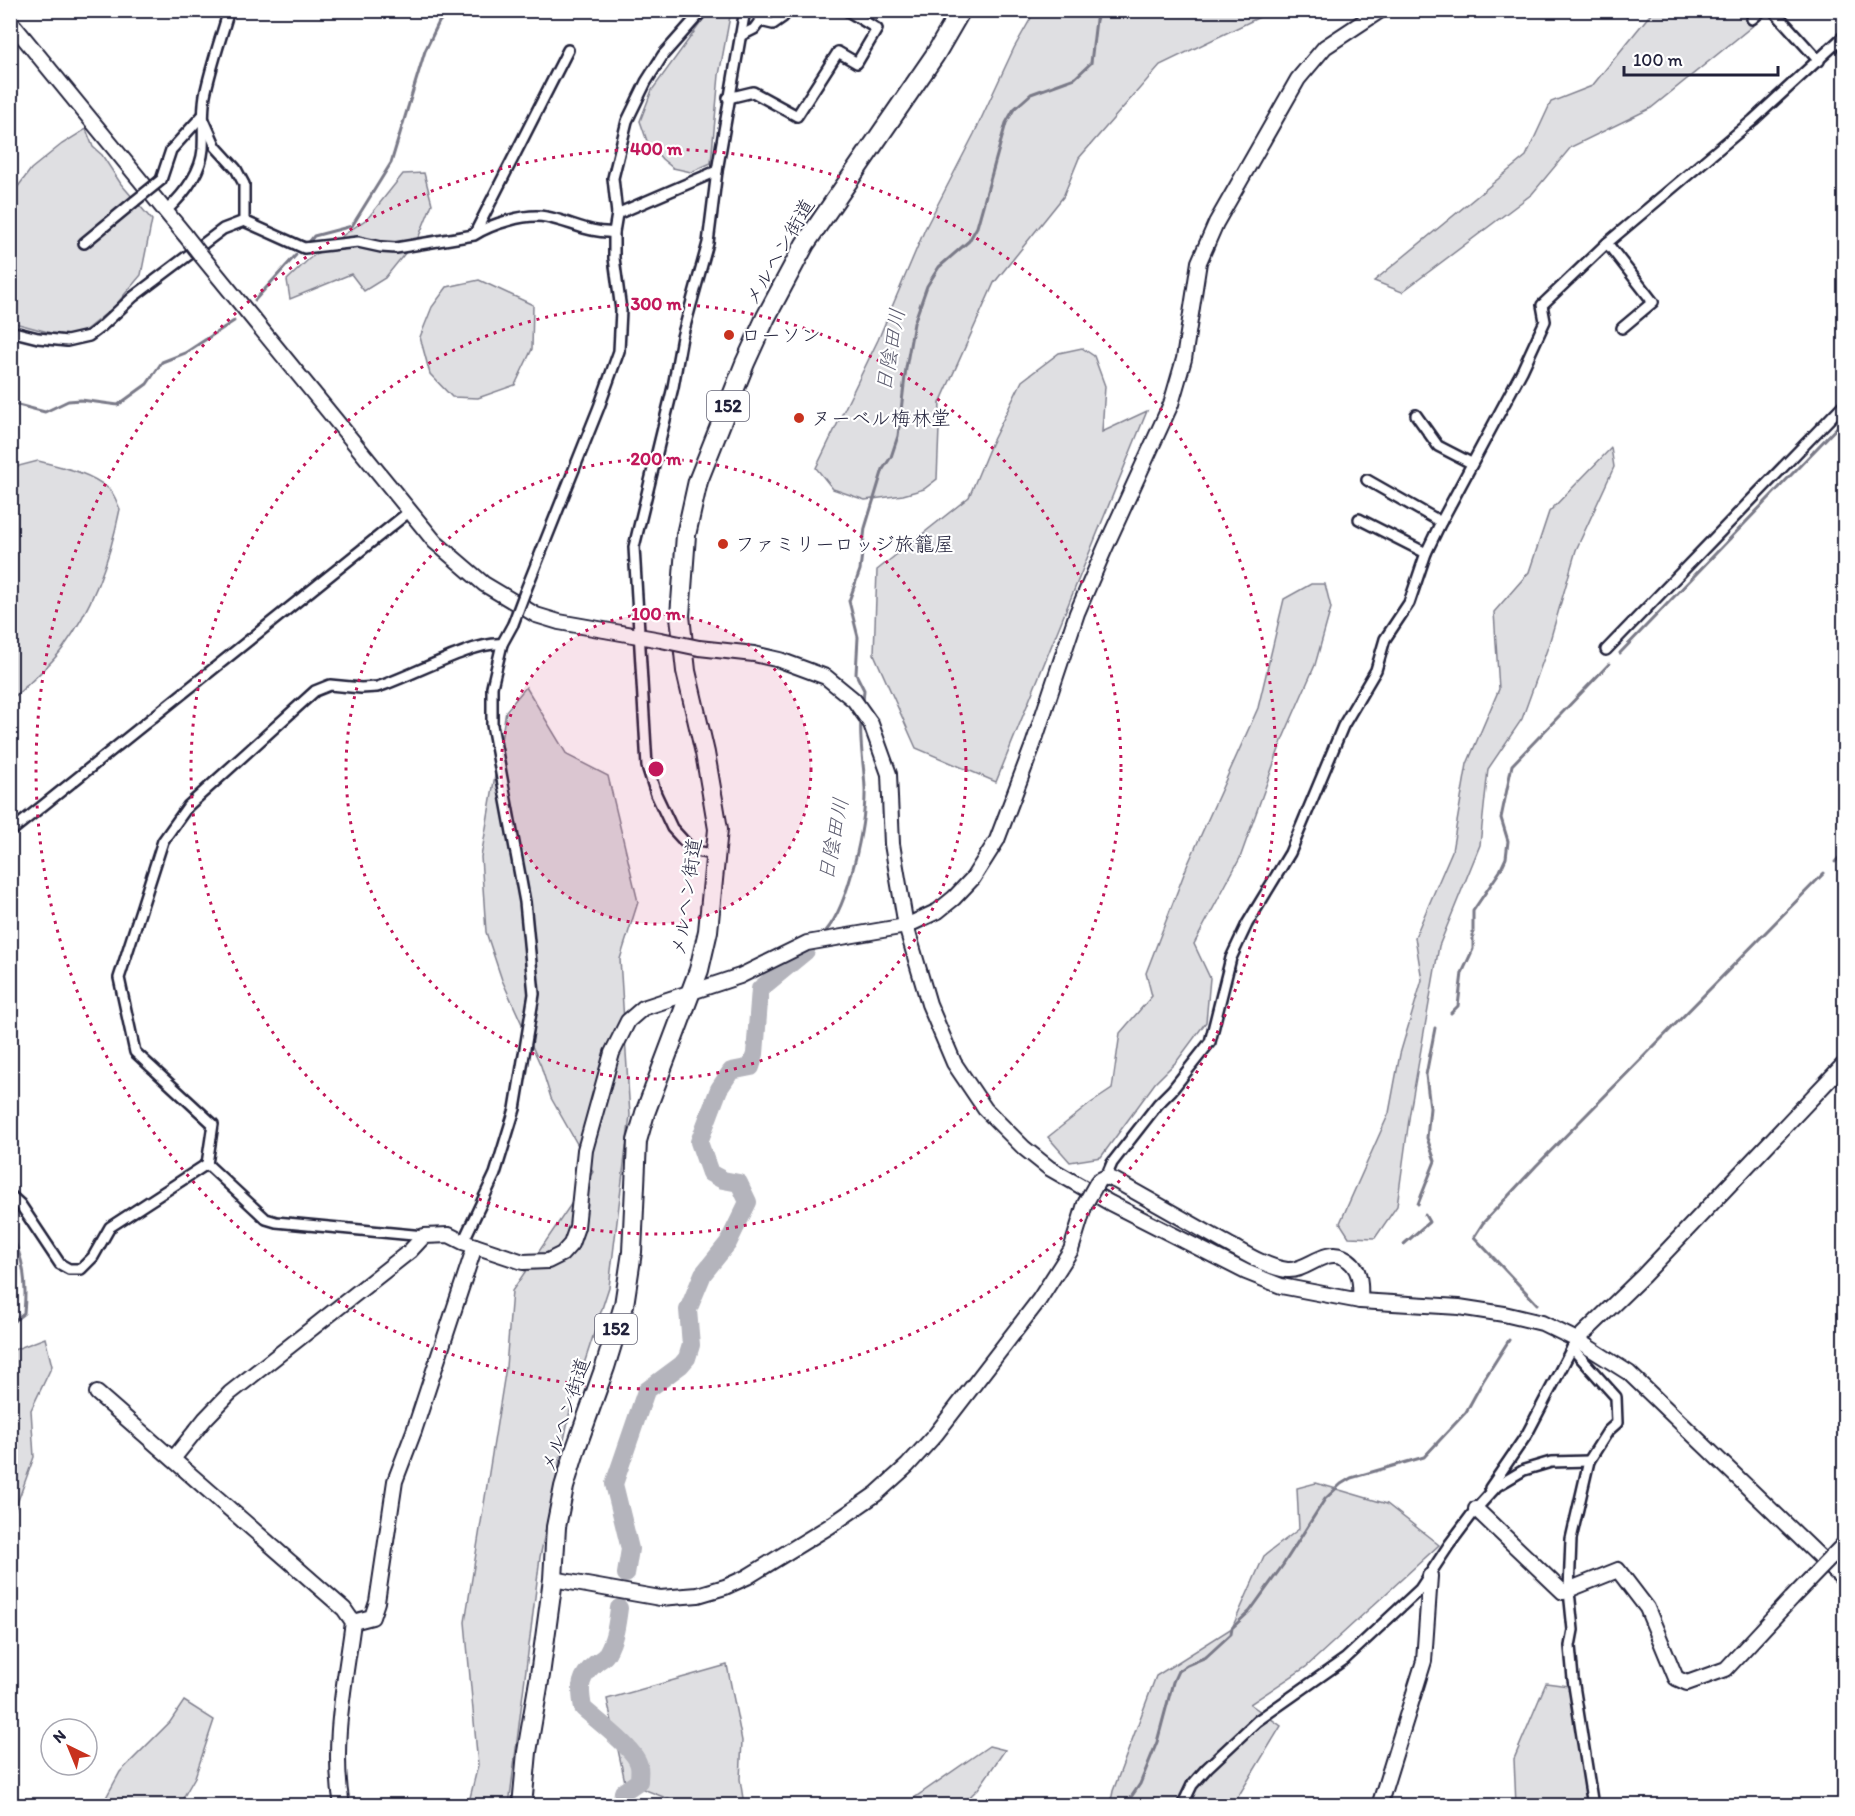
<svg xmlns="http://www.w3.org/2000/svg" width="1855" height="1816" viewBox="0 0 1855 1816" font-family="Itim,'Klee One',sans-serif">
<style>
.green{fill:#dfdfe2;stroke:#80808e;stroke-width:1.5}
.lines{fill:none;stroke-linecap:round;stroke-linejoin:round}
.stream{stroke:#7a7a88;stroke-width:3}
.river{stroke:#b4b4bc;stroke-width:18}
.street-casing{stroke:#22223b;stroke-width:14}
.secondary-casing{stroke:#22223b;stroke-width:18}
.highway-casing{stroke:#22223b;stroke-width:22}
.street{stroke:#fff;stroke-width:9}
.secondary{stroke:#fff;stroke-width:14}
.highway{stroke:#fff;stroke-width:18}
.street-bridge-casing{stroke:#22223b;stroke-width:14;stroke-linecap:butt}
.secondary-bridge-casing{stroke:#22223b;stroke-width:18;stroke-linecap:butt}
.street-bridge{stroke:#fff;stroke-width:9}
.secondary-bridge{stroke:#fff;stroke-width:14}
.ring{fill:none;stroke:#c2185b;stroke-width:3;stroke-dasharray:3 6}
.poi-dot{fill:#c8321e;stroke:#fff;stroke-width:2}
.labels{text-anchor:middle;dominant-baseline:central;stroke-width:4.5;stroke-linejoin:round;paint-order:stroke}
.shield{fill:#fff;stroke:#646476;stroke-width:1.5}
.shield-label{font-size:18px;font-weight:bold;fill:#22223b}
.street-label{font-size:20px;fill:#22223b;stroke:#fff}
.poi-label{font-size:20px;fill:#22223b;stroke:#fff;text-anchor:start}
.water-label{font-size:21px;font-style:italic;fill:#5c5c6f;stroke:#fff}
.centre{fill:#c2185b;stroke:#fff;stroke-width:3}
.ring-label{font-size:18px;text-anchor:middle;font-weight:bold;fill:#c2185b;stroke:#fff;stroke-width:4.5;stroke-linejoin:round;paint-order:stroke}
</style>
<rect width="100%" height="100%" fill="#fff"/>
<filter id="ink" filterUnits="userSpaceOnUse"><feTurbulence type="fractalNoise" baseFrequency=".0167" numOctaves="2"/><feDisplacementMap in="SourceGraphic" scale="12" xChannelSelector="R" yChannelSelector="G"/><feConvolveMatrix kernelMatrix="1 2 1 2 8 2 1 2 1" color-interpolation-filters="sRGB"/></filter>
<g filter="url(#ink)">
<!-- green -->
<g class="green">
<path d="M710 10 731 11 719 75 711 163 691 172 673 168 662 159 647 141 640 121 652 90Z"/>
<path d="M1035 11H1272L1160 65 1079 158 1063 197 994 283 940 403 937 479 924 489 903 495 865 500 833 489 816 468 878 340 925 229 974 134 1014 48Z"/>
<path d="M1653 11H1771L1651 108 1571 147 1532 194 1402 292 1374 281 1526 156 1551 102 1592 86Z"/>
<path d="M86 129 93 147 102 155 121 184 152 220 141 275 114 307 67 345 48 332 11 322V196L31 169 62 144Z"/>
<path d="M424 173 432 204 419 236 385 278 364 291 351 274 290 299 287 280 309 259 368 218 403 174Z"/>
<path d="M479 280 533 305 532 349 515 385 478 398 452 397 430 374 420 337 432 307 447 287Z"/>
<path d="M1082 348 1094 356 1105 386 1102 432 1147 411 996 782 916 748 874 654 877 570 969 497 991 444 1022 381 1059 353Z"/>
<path d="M1611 448 1614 467 1576 550 1549 644 1522 719 1488 769 1480 845 1439 946 1410 1112 1397 1206 1375 1238 1349 1237 1340 1223 1389 1113 1400 1054 1422 980 1415 937 1452 851 1467 764 1499 689 1494 612 1529 572 1549 512Z"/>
<path d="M38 461C62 467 89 472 109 489 114 493 117 503 120 509 110 559 93 607 63 648 51 665 26 686 11 700V468Z"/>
<path d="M1311 584H1325L1331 608 1315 665 1283 738 1240 858 1194 944 1210 978 1206 1022 1177 1061 1155 1083 1101 1157 1070 1162 1048 1137 1091 1103 1112 1089 1120 1033 1152 996 1146 973 1187 866 1258 708 1284 599Z"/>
<path d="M526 687 567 755 608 776 638 902 620 959 630 1115 609 1287 572 1401 540 1557 509 1805 468 1806 478 1765 465 1622 506 1367 512 1291 593 1172 551 1098 541 1066 502 980 486 932 481 857 506 711Z"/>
<path d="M45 1338 52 1366 31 1410 34 1457 11 1520V1351Z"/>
<path d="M1316 1483 1387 1504 1439 1545 1306 1667 1250 1704 1281 1726 1233 1805 1110 1806 1113 1791 1156 1676 1232 1628 1264 1556 1299 1529 1297 1488Z"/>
<path d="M727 1665 742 1741 740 1779 744 1805H684L625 1782 607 1699Z"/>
<path d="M1546 1683 1576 1687 1589 1805H1516L1514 1759Z"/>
<path d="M184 1701 214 1720 195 1777 179 1805H102L120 1772 170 1722Z"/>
<path d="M989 1746 1005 1750 978 1789 961 1805H904Z"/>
</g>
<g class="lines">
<!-- stream -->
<g class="stream">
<path d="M310 241 314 236 352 226 391 163 425 51 439 22 450 10"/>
<path d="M255 300 296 255"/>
<path d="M10 403 45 412 68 401 81 400 118 405 147 384 162 362 185 353 234 321"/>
<path d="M1620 653 1844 420"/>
<path d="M863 703 864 690 856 674 858 637 849 601 860 570 865 528 883 469 891 457 898 436 906 368 914 323 927 286 939 267 969 241 977 227 1006 123 1014 109 1031 94 1075 78 1091 63 1096 20 1101 10"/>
<path d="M1835 862 1844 852"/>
<path d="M826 931C849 904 866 824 865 788 864 764 859 742 861 718"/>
<path d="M1451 1013 1458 1006 1462 973 1473 949V911L1500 871 1506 858 1508 841 1501 818 1512 765 1609 664"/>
<path d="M1418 1204 1435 1161 1427 1138 1430 1108 1426 1075 1435 1028"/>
<path d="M10 1231C24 1260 27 1281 24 1313L10 1324"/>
<path d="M1404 1244 1429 1222 1425 1215"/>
<path d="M1537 1304 1474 1237 1483 1223 1536 1166 1824 873"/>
<path d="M1125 1806 1140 1784 1157 1742 1173 1682 1178 1671 1187 1665 1206 1657 1231 1634 1232 1628 1250 1611 1283 1565 1325 1499 1341 1484 1351 1478 1424 1457 1466 1412 1483 1381 1509 1340"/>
</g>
<!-- river -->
<g class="river">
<path d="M626 1574 630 1549 614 1484 646 1391 681 1365 687 1358 691 1345 688 1310 703 1274 728 1243 748 1202 739 1183 723 1180 710 1173 699 1142 719 1089 731 1071 751 1067 755 1054 760 989 806 951"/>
<path d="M619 1608C617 1624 615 1639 607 1653 605 1658 601 1659 597 1662 579 1677 579 1686 583 1708 596 1720 637 1750 639 1766 640 1771 639 1776 639 1781L623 1792 621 1806"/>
</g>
<!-- street casing -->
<g class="street-casing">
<g id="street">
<path d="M1773 10 1819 61"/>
<path d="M1752 19 1762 10"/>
<path d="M740 36 754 29 760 21 773 24 783 17 788 10"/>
<path d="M728 98 753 92 797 116 838 52 857 63 877 29 846 10"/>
<path d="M204 120 216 147 236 169 244 184V221"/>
<path d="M161 180 171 150 202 116"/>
<path d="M166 211C183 195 201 174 203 149 204 131 202 113 205 95 211 66 221 38 229 10"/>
<path d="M617 214 717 171"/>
<path d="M475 233 568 50"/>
<path d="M84 243 135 201"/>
<path d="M1607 243 1653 302 1622 328"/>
<path d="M10 331 38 338 67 341 89 336 101 327 133 297 223 229 244 221 304 248 358 242 381 247 396 248 474 235C491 224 526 213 546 217 569 221 590 234 614 232"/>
<path d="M1416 415 1438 446 1471 463"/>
<path d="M1367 480 1441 522"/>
<path d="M1359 519 1426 553"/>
<path d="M525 592 599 407 619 351 621 310 614 258V232L617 214 613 178 627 121 646 82 663 55 703 10"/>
<path d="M1606 650 1844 404"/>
<path d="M10 832 410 511"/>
<path d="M715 855 692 850 672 828 656 794 647 766 634 547 673 387 682 337 708 243 717 171 745 10"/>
<path d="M207 1164 213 1124 135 1052 119 978 163 841 188 806 315 691 330 685 361 688 377 687C408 678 473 641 502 644"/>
<path d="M1106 1177 1112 1163 1158 1104 1172 1090 1210 1042 1231 958 1247 924 1290 853 1343 726 1376 670 1385 639 1409 603 1426 553 1441 522 1522 371 1545 321 1542 305 1607 243 1753 120 1844 36"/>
<path d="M10 1195 20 1204 60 1264 69 1269H81L93 1257 110 1227 207 1164 266 1219 276 1222 424 1236"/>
<path d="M463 1242 495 1174 515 1109 534 994 525 902 492 725V687L502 644 513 624"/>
<path d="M1577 1340 1572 1348 1616 1397 1617 1423 1608 1431 1589 1461 1571 1539 1569 1591 1573 1630 1570 1646 1573 1679 1593 1806"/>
<path d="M1490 1488 1527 1434 1572 1348"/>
<path d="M1182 1806 1192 1785 1207 1768 1257 1721 1345 1659 1420 1589 1449 1545 1476 1509 1497 1486 1524 1470 1551 1462 1589 1461"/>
</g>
</g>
<!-- secondary casing -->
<g class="secondary-casing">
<g id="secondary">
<path d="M10 21 185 235"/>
<path d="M200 254 435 542 484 584 536 615 559 622 661 640"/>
<path d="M699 648 754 654 780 660 826 677 854 700 871 724 889 774 892 844 906 926 929 1004 954 1063 985 1109 1024 1148 1049 1168 1110 1203 1246 1272 1281 1286 1360 1301 1459 1307 1504 1314 1542 1323 1577 1340 1629 1373 1844 1580"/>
<path d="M1098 1181 1106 1177 1116 1181C1152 1201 1188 1222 1224 1242 1243 1252 1265 1267 1287 1270 1306 1272 1324 1248 1343 1257 1361 1265 1361 1284 1360 1301"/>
<path d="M1577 1340 1643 1276 1844 1064"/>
<path d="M97 1393 344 1609 353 1622C345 1683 331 1744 342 1806"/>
<path d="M173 1459 205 1419 230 1393 410 1251 424 1236 449 1235 463 1242 523 1262 548 1261 562 1254 571 1244 577 1227 585 1150 612 1053 628 1021 643 1008 740 976 807 943 906 926 938 911 954 898 973 878 997 840 1033 745 1077 613 1105 548 1171 404 1184 359 1199 262 1216 223 1298 79 1325 47 1381 10"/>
<path d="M1476 1509 1563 1592 1618 1570 1647 1608 1676 1678 1687 1683 1726 1669 1791 1599"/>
<path d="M553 1579 660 1598 698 1595 725 1587 747 1577 830 1526 876 1494 907 1466 936 1434 1039 1300 1071 1250 1085 1204"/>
<path d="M353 1622 372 1617 377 1602 395 1481 414 1431 475 1246"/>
<path d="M1379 1806 1424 1661 1430 1576"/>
</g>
</g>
<!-- highway casing -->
<g class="highway-casing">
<path id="highway" d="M522 1806 527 1752 540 1675 553 1579 556 1527 564 1487 576 1448 605 1367 624 1305 632 1252 637 1141 645 1113 699 970 708 931 718 829 705 753 686 671 680 616 686 535 698 481 745 363 766 317 805 244 935 55 961 10"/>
</g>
<!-- street -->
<use href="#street" class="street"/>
<!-- secondary -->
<use href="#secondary" class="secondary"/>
<!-- highway -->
<use href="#highway" class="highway"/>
<!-- street-bridge casing -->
<g class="street-bridge-casing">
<g id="street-bridge">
<path d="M135 201 161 180"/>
<path d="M513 624 525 592"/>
</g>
</g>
<!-- secondary-bridge casing -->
<g class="secondary-bridge-casing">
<g id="secondary-bridge">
<path d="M185 235 200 254"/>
<path d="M661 640 699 648"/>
<path d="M1085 1204 1098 1181"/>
<path d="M1791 1599 1844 1544"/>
</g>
</g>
<!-- street-bridge -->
<use href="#street-bridge" class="street-bridge"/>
<!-- secondary-bridge -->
<use href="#secondary-bridge" class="secondary-bridge"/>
</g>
</g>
<!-- distance rings -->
<circle cx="656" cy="769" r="155" fill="#c2185b" fill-opacity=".12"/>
<g class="ring">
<circle cx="656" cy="769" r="155"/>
<circle cx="656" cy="769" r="310"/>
<circle cx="656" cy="769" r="465"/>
<circle cx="656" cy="769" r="620"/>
</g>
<!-- markers -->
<g class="poi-dot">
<circle cx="729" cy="335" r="6"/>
<circle cx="799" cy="418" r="6"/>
<circle cx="723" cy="544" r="6"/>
</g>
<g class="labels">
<!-- shield labels -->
<g class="shield">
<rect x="707" y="391" width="42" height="30" rx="4.5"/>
<rect x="595" y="1314" width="42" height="30" rx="4.5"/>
</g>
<g class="shield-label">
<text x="728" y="406">152</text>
<text x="616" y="1329">152</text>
</g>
<!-- street labels -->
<g class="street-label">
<text transform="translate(779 252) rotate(-60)">メルヘン街道</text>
<text transform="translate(686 897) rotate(-82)">メルヘン街道</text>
<text transform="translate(565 1415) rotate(-72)">メルヘン街道</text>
</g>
<!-- poi labels -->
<g class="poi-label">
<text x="741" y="335">ローソン</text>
<text x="811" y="418">ヌーベル梅林堂</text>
<text x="735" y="544">ファミリーロッジ旅籠屋</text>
</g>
<!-- water labels -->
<g class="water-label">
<text transform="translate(890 350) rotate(-80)">日陰田川</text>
<text transform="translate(833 839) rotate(-79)">日陰田川</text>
</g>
</g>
<circle cx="656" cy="769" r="9" class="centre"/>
<g class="ring-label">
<text x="656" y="155">400 m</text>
<text x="656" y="310">300 m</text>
<text x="656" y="465">200 m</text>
<text x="656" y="620">100 m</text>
</g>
<!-- margin -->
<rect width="1855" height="1816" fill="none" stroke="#fff" stroke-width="36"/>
<rect x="18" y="18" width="1819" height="1780" fill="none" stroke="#22223b" stroke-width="2" filter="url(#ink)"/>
<!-- north arrow -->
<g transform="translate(69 1747) rotate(317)"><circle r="28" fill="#ffffff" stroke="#a7a7b1" stroke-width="1.5"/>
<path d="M0-4.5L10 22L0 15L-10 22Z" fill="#c8321e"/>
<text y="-9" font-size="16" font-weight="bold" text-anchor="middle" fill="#22223b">N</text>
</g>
<!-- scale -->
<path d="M1624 66v9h154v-9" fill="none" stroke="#22223b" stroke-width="3"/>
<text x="1633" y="66" font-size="18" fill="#22223b" stroke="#ffffff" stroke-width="4.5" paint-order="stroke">100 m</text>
</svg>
